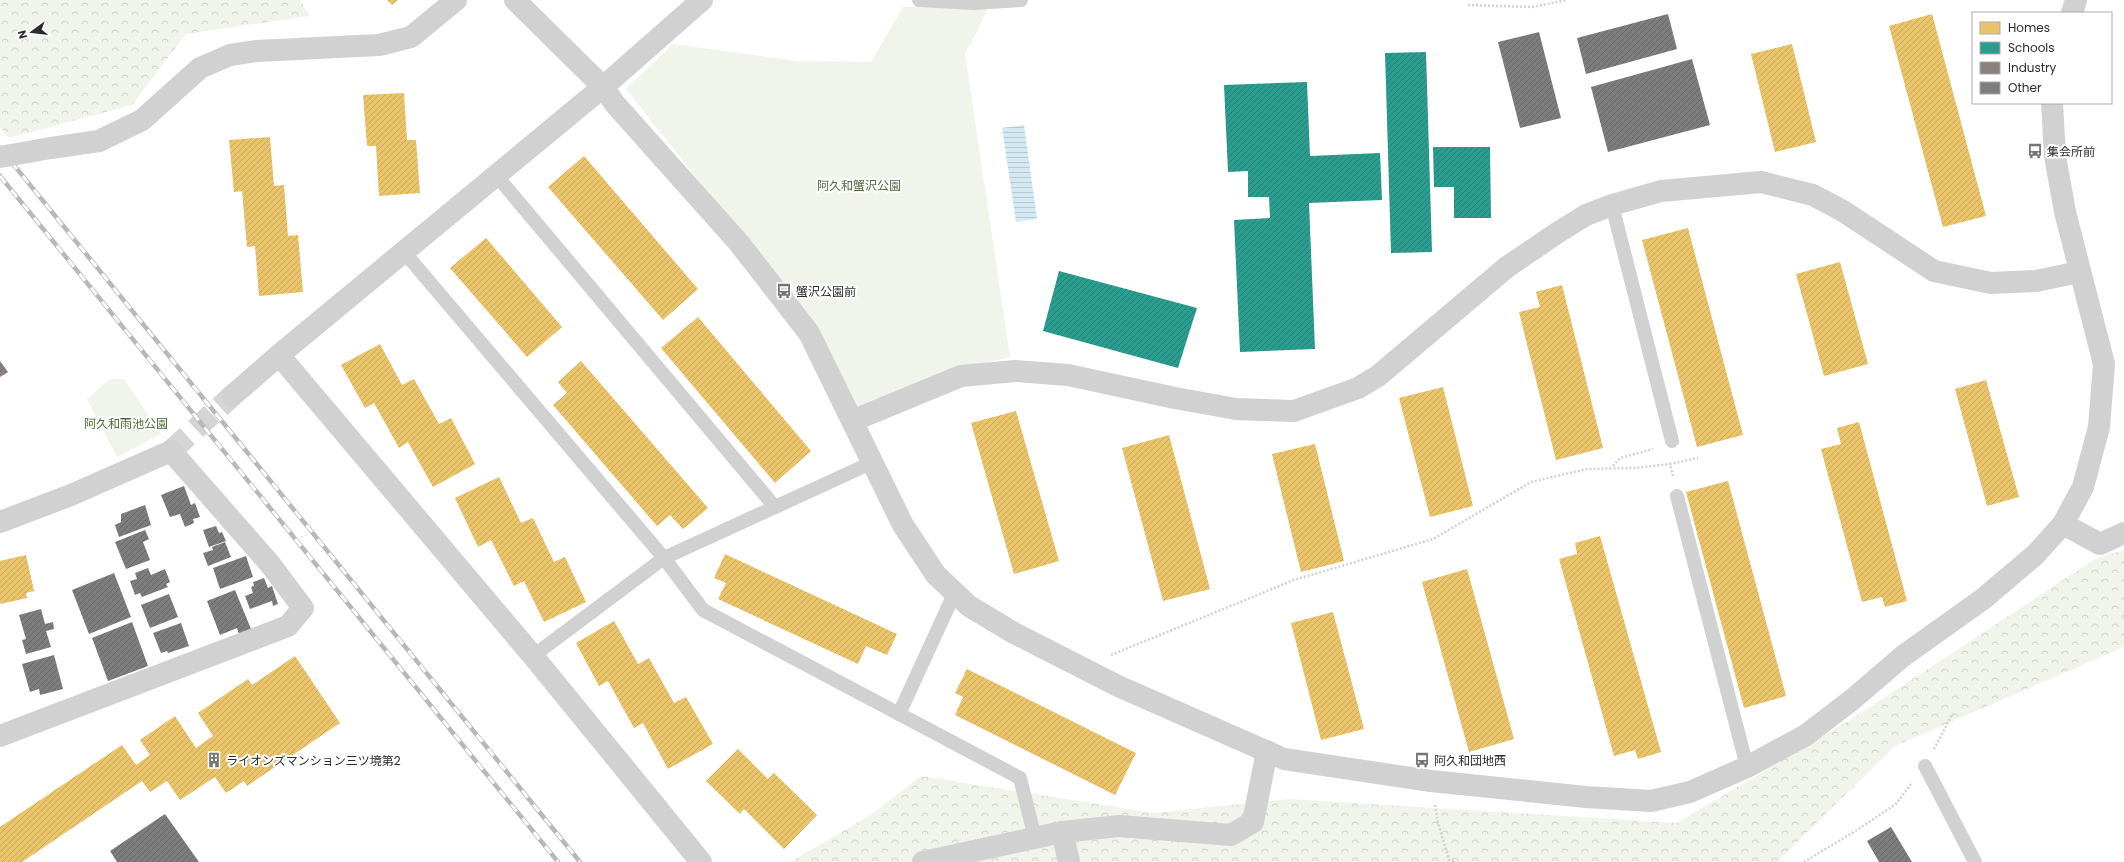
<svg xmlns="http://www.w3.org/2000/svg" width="2124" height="862" viewBox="0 0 2124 862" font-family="Poppins,'Noto Sans JP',sans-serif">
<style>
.green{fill:#f0f4ea}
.forest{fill:url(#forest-crowns)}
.water{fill:url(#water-rules)}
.homes{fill:url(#homes-hatch)}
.schools{fill:url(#schools-hatch)}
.industry{fill:url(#industry-hatch)}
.building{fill:url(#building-hatch)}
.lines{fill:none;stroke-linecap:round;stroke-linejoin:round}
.street-tunnel{stroke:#d5d5d5;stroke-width:22;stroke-dasharray:22 11;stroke-linecap:butt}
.path{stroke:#d1d1d1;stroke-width:2.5;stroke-dasharray:2 2;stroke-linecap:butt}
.lane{stroke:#d1d1d1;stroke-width:14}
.street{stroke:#d1d1d1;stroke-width:22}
.rail-casing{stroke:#b8b8b8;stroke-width:4.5}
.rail{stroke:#fff;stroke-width:3;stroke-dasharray:9;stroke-linecap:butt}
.street-bridge{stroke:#d1d1d1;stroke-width:22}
.labels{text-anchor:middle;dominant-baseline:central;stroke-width:4;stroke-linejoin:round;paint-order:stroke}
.poi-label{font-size:12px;fill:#2c2c2c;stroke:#fff;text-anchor:start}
.park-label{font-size:12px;fill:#536a38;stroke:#fff}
</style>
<defs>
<pattern id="forest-crowns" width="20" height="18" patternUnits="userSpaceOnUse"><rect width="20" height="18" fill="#f0f4ea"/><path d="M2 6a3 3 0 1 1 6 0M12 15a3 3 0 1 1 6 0" fill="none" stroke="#ced1c9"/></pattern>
<pattern id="water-rules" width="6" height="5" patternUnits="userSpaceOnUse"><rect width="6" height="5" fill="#d5e9f2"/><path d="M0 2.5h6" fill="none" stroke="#b7c8d0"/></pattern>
<pattern id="homes-hatch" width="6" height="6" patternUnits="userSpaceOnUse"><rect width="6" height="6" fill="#e9c46a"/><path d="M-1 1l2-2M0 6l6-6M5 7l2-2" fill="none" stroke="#c8a95c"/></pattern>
<pattern id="schools-hatch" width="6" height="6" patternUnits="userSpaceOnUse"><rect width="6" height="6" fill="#2a9d8f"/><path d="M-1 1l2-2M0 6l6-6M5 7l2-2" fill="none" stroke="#248075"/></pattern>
<pattern id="industry-hatch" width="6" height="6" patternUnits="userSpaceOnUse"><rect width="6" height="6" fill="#8a817c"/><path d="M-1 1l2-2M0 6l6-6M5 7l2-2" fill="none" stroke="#716a66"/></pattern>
<pattern id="building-hatch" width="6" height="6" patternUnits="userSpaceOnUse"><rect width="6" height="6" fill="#7d7d7d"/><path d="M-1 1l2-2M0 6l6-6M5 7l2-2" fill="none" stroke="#676767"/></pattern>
</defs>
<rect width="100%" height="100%" fill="#fff"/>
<!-- green -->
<g class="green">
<path d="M903 7 988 8 976 34 965 53 1010 357 967 367 857 410 817 330 626 89 673 44 797 61 871 62Z"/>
<path d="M110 379H124L161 434 117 457 87 399Z"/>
</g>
<!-- forest -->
<g class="forest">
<path d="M0 0H300L310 16 186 34 132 105 9 138 0 127Z"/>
<path d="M2124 550V647L1895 746 1777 862H790L869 816 921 776 1154 813 1290 799 1677 823 1855 717 2095 559Z"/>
</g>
<!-- water -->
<path class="water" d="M1024 125 1037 219 1016 222 1002 128Z"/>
<!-- homes -->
<g class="homes">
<path d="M387 0H398L392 5Z"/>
<path d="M1932 14 1986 216 1943 227 1889 26Z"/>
<path d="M1792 44 1816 142 1775 152 1751 54Z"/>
<path d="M404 93 407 140H416L420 193 379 196 376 146H367L363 95Z"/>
<path d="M270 137 274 186 284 185 288 236 298 235 303 292 259 296 255 246 247 247 242 191 234 192 229 140Z"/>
<path d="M584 156 698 289 663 320 548 187Z"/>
<path d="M1688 228 1743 435 1697 447 1642 240Z"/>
<path d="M486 238 562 327 527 357 450 268Z"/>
<path d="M1840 262 1868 364 1824 376 1796 274Z"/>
<path d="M1562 285 1603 448 1556 460 1519 312 1540 307 1536 292Z"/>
<path d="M698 317 811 451 775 483 661 348Z"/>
<path d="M380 344 402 385 414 379 439 424 451 418 475 464 433 487 408 442 399 448 374 403 365 408 341 365Z"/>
<path d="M581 361 708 508 683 529 670 515 657 526 553 405 567 393 558 382Z"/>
<path d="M1986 380 2019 497 1987 506 1955 389Z"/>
<path d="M1443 387 1473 506 1430 517 1399 398Z"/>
<path d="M1016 411 1059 561 1014 574 971 423Z"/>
<path d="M1859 422 1907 601 1885 607 1882 597 1862 602 1821 449 1841 444 1837 428Z"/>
<path d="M1169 435 1210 589 1163 601 1122 448Z"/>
<path d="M1315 444 1344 561 1301 572 1272 454Z"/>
<path d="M499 477 521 523 533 518 554 562 565 557 586 602 544 622 524 581 514 586 491 540 478 547 455 498Z"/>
<path d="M1728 481 1786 696 1744 708 1686 492Z"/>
<path d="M1600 536 1661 752 1638 759 1635 750 1614 756 1559 559 1577 554 1575 543Z"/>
<path d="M725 554 897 634 887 655 866 646 858 664 718 599 726 583 714 578Z"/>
<path d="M26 555 34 591 26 593 27 598 0 604V561Z"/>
<path d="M1467 569 1514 739 1469 752 1422 582Z"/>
<path d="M1333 612 1364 729 1321 740 1291 623Z"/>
<path d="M614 621 638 664 649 658 674 703 686 697 713 744 668 769 643 723 634 728 608 681 599 686 576 643Z"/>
<path d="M295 656 340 723 247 786 244 781 226 793 215 777 180 800 167 781 150 792 142 781 22 862H0V827L122 745 136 765 150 755 140 740 175 716 196 748 213 736 198 713 248 679 252 685Z"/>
<path d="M967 669 1136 753 1115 795 955 715 963 697 955 693Z"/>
<path d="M738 749 768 779 774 773 817 815 784 849 744 809 740 814 706 781Z"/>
</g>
<!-- schools -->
<g class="schools">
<path d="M1426 52 1432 252 1391 253 1385 53Z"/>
<path d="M1307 82 1310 156 1380 153 1382 200 1309 203 1315 349 1240 352 1234 220 1270 218 1269 197H1248V171L1228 172 1224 85Z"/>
<path d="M1433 147H1490L1491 218H1454V187H1434Z"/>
<path d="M1059 271 1197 308 1178 368 1043 331Z"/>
</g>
<!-- industry -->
<path class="industry" d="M0 361 8 372 0 377Z"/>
<!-- building -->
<g class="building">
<path d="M1668 14 1677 49 1586 74 1577 38Z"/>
<path d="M1539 32 1561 118 1520 128 1498 42Z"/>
<path d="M1692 59 1710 125 1608 152 1591 87Z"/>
<path d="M184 486 191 505 195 503 200 517 193 519 194 523 185 527 180 514 170 517 161 495Z"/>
<path d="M145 505 151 525 119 537 115 525 121 522V514Z"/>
<path d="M216 526 219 533 222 532 226 541 209 547 203 530Z"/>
<path d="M145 530 149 539 143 542 150 560 126 569 115 542Z"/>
<path d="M225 542 231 557 208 566 203 553 213 550 212 547Z"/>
<path d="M246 556 253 577 220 589 213 568Z"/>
<path d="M148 568 151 575 165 569 170 582 166 584 168 587 142 597 140 593 135 595 130 581 137 579 135 573Z"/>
<path d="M114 573 131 617 89 634 72 590Z"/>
<path d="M264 578 268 588 272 586 278 604 273 606 272 601 250 609 245 596 253 593 251 587 254 586 253 582Z"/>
<path d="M235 590 251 629 239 634 237 628 220 635 207 601Z"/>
<path d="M169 594 178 617 150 628 141 605Z"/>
<path d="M41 609 45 624 53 622 54 629 46 631 51 647 26 654 22 640 26 639 19 615Z"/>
<path d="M132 622 148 666 108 681 92 638Z"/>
<path d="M181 623 189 646 168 653 167 651 161 653 153 633Z"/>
<path d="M54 655 63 689 40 695 39 689 30 692 22 664Z"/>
<path d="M165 814 199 862H117L110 851Z"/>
<path d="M1891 827 1912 862H1879L1867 841Z"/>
</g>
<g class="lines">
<!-- street-tunnel -->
<path class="street-tunnel" d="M171 451 232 396"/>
<!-- path -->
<g class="path">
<path d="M1468 5 1532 7 1567 0"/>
<path d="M1613 466 1620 458 1653 449"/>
<path d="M1673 476 1670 464 1698 458"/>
<path d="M1111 655 1294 580 1433 539 1531 482 1587 469 1634 468 1670 464"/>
<path d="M1934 749 1953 713"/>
<path d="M1435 805 1438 823 1449 860 1455 862"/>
<path d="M1804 862 1857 830 1896 804 1911 784"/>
</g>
<!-- lane -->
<g class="lane">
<path d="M919 0 974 3 1021 0"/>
<path d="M496 175 775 507"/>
<path d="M1612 205 1672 441"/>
<path d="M404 252 664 558 703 610 1020 778 1035 838"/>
<path d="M1677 496 1747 767"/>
<path d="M533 656 664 558 871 463"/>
<path d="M899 714 955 592"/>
<path d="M1925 766 1975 862"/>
</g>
<!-- street -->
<g class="street">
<path d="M515 0 603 87 615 104 739 243 809 333 903 525 936 575 969 606 1014 633 1118 686 1284 759 1431 781 1586 797 1651 801 1690 792 1747 767 1806 735 1853 699 1903 656 1983 599 2035 555 2063 524 2083 487 2099 427 2104 364 2065 212 2055 156 2052 103"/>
<path d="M2072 13 2076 0"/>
<path d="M51 148 99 141 142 120 200 68 230 55 257 51 379 45 411 37 456 0"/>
<path d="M279 355 533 656 701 862"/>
<path d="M232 396 279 355 603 87 702 0"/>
<path d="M852 421 961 376 1015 371 1068 375 1175 398 1236 409 1294 411 1358 388 1378 376 1507 267 1557 233 1586 215 1612 205 1661 191 1761 182 1813 195 1843 211 1934 271 1991 283 2036 281 2079 272"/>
<path d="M0 522 71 495 171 451 270 564 303 608 288 626 0 736"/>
<path d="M2063 524 2100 544 2124 533"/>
<path d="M1062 832 1069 862"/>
<path d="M923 862 1062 832 1119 826 1231 835 1253 822 1267 751"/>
</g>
<!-- rail casing -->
<g class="rail-casing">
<g id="rail">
<path d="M0 148 580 862"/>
<path d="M0 176 558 862"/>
</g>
</g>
<!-- rail -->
<use href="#rail" class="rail"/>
<!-- street-bridge -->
<path class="street-bridge" d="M0 157 51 148"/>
</g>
<!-- icons -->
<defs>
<g id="bus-bare" transform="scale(1.2)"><path d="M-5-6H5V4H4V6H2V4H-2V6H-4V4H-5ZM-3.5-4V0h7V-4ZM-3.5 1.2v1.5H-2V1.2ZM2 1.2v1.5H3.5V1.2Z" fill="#767676" stroke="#fff" stroke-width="2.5" paint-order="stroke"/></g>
<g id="building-bare" transform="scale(1.2)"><path d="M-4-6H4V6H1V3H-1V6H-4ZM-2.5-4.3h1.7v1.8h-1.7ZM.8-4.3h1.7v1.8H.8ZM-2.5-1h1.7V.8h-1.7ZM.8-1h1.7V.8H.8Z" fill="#767676" stroke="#fff" stroke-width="2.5" paint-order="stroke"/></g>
</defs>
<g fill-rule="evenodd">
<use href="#bus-bare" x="2035" y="151"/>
<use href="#bus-bare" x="784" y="291"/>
<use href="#building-bare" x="214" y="760"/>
<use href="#bus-bare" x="1422" y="760"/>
</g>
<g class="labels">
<!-- poi labels -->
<g class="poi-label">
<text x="2047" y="151">集会所前</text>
<text x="796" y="291">蟹沢公園前</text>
<text x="226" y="760">ライオンズマンション三ツ境第2</text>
<text x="1434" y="760">阿久和団地西</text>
</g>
<!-- park labels -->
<g class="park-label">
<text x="859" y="185">阿久和蟹沢公園</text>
<text x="126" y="423">阿久和雨池公園</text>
</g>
</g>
<!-- legend -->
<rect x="1972" y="12" width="140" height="92" fill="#ffffff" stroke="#ababab"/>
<rect x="1980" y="22" width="20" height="12" fill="#e9c46a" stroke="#ababab"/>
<text x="2008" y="32" font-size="12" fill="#2c2c2c">Homes</text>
<rect x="1980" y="42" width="20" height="12" fill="#2a9d8f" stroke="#ababab"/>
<text x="2008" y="52" font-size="12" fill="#2c2c2c">Schools</text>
<rect x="1980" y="62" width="20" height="12" fill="#8a817c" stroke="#ababab"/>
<text x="2008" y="72" font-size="12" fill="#2c2c2c">Industry</text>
<rect x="1980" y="82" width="20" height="12" fill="#7d7d7d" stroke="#ababab"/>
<text x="2008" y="92" font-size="12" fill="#2c2c2c">Other</text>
<!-- north arrow -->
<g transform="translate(32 32) rotate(255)" stroke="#ffffff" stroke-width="3" paint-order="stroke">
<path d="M0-3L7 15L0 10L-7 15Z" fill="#2c2c2c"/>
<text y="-6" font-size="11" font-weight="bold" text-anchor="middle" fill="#2c2c2c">N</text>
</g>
</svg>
